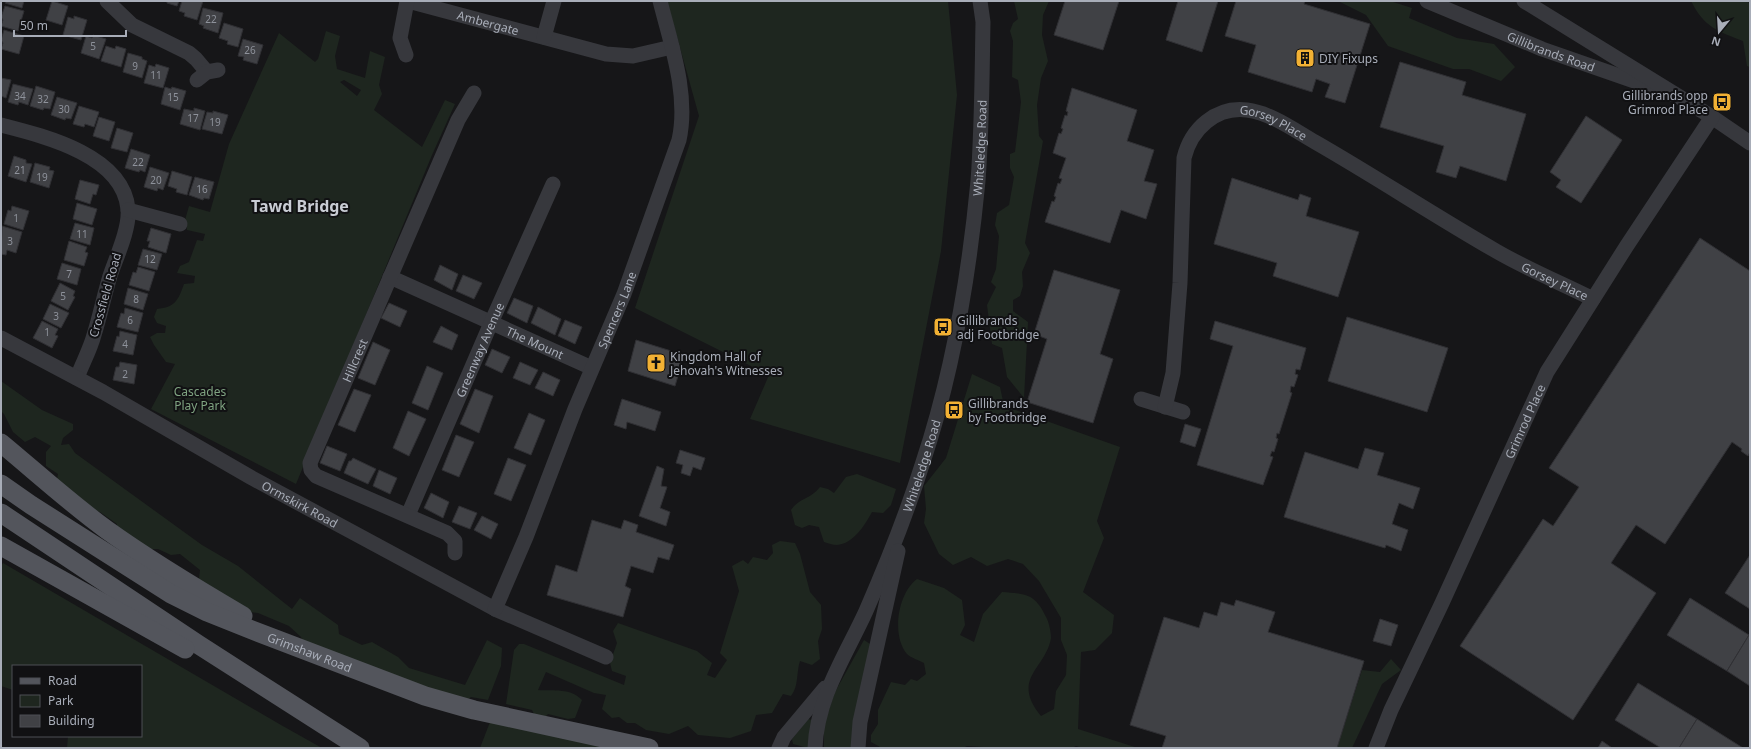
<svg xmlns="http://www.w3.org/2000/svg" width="1751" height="749" viewBox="0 0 1751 749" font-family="'Noto Sans',sans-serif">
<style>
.green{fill:#1e261f;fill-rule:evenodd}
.building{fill:#404145;stroke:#303034}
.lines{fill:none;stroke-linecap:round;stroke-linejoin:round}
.minor{stroke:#37383d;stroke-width:15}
.major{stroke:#53555c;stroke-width:19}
.labels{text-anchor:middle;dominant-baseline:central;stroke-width:4;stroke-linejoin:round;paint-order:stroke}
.number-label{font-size:10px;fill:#8e929b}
.street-label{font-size:12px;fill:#a8adb8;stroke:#111113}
.poi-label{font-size:12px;fill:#a8adb8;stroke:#111113;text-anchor:start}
.park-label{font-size:12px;fill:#7fa381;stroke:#111113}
.district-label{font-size:16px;font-weight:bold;fill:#c9ccd4;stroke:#111113}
</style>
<rect width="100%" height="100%" fill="#161618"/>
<!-- green -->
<g class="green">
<path d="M667 1H948L957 95 941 251 900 463 750 419 769 375 635 308 699 116Z"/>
<path d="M1014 1H1049L1043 15 1042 35 1048 61 1041 78 1037 105 1039 136 1043 141 1025 243 1030 253 1022 272 1023 286 1020 296 1013 300V311L1028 322 1024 398 1007 377 1002 348 992 344 987 305 996 287 991 282 996 269 999 236 995 225 997 213 1009 205 1014 177 1010 168V154L1015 152 1021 102 1018 80 1012 77 1013 41 1010 31 1013 23 1018 19Z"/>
<path d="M1338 1H1390L1412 8 1409 18 1457 38 1494 44 1515 67 1501 81 1469 69H1453L1388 46 1366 15Z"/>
<path d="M1691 1H1747L1750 4V67L1747 66 1743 41C1717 31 1704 27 1691 1Z"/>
<path d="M326 31 340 36 335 56 337 69 365 78 370 51 385 57 379 85 382 94 374 110 422 147 445 100 455 104 432 155 296 484 151 409 175 364 166 362 154 345 150 337 157 333H165L166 326 157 323 154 317 157 309C175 307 178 301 184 284L194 283 195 276 177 273 180 266 189 262 197 240 203 241 205 234 187 230 185 220 189 206 210 212 229 144 279 33 315 62 318 59ZM344 80 361 90 357 96 340 82Z"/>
<path d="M972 374 1000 387 1004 406 1120 447 1097 521 1104 538 1083 592 1114 615 1112 633 1095 650 1081 652 1078 729 1138 748H1083L1076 746 1072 748H999L967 746 963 748H882L871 742V735L878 724V710L891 682 905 685 911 679 917 681 926 674 924 663C919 660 911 658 907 654 891 635 898 593 917 579L944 588 962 600 965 625 960 635 974 642 983 614 1002 592C1025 594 1035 593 1046 617 1049 622 1051 632 1051 638 1046 669 1010 678 1041 716L1054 709 1056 691 1066 675 1067 655 1061 640V618L1039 581 1023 564 1008 559 987 566 971 557 953 565 939 554 924 523 926 509 924 486 946 458Z"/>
<path d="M1 381 42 410 73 424V430L63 438 61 445 69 444 75 453 202 545 238 566 292 609 300 598 338 625 339 634 362 645 372 642 398 657 409 668 465 685 487 640 502 648 501 666 488 700 471 697 462 704 304 646 301 637 289 626 258 613 238 611 199 579 200 570 180 554 171 555 158 549H145L116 532 117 524 100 512 81 507 56 485 58 474 46 466V452L51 446 35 437 25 442 13 432 4 414 1 411Z"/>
<path d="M857 474 896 489 891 505 883 513 872 512C865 525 853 544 837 545 833 545 828 543 824 542L819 527 809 525 802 528 795 525 791 510C799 498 811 499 820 487L828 489 834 493 846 477Z"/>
<path d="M780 541 795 543 800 554 810 592 821 605 822 629 818 641 820 659 812 665 800 661C796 673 799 686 791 696L783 694 772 713 756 715 751 731 730 738 698 735 688 726 669 734 646 730 635 723H627L619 717 612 718 602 709 606 695 594 693 546 672 538 690C554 691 571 688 582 700L575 718 568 719 548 714 544 718 535 716 532 710 506 704 514 650 519 644H524L624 685 626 676 612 671 610 663 617 643 613 631 618 623 697 651 712 663 707 675 715 678 727 660 720 653 739 591 732 566 743 560 748 564 753 557 767 560 773 553 772 545Z"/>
<path d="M3 563 281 725 322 748H67L68 736H141V666H13V690L1 686V566Z"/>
<path d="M864 640 870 644 852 748H824V724L835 692Z"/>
<path d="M1391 659 1401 670 1382 684 1352 748H1337L1362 670 1380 672Z"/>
<path d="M808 719 812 720 808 748 793 744 792 739Z"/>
<path d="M490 722 612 748H480Z"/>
</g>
<!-- building -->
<g class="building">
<path d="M6 1H24L22 8 5 3Z"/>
<path d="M52 1 68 6 62 25 46 20Z"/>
<path d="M167 1H179L177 6 167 3Z"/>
<path d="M182 1H203L197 20 184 16 185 13 179 11Z"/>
<path d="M1065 1H1119L1103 50 1054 35Z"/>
<path d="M1178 1H1218L1202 52 1166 40Z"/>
<path d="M1236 1H1305L1304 4 1370 24 1345 103 1325 97 1330 84 1316 79 1312 92 1248 72 1256 45 1225 36Z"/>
<path d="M5 6 24 11 18 31 1 26 3 20 1 17Z"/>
<path d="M203 8 223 13 218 33 203 28 204 26 199 24Z"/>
<path d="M74 16 87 20 81 40 63 35 68 17 74 19Z"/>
<path d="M224 23 243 29 238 47 227 44 228 41 219 38Z"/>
<path d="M4 30 24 36 19 54 1 49 3 43 1 40Z"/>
<path d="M93 35 106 39 99 59 81 53 86 36 92 38Z"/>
<path d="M243 39 263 45 257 64 243 60 244 57 238 56Z"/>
<path d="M106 46 115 49 116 46 126 49 121 67 101 61Z"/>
<path d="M128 53 142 57V59L147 61 142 78 123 72Z"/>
<path d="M1400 62 1466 82 1462 95 1526 114 1506 181 1460 166 1456 178 1436 172 1444 146 1380 127Z"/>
<path d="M156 64 169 68 163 88 144 83 149 65 155 67Z"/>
<path d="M1 78 11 80 6 98 1 96Z"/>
<path d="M13 84 33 89 28 105 19 102 18 105 8 102Z"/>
<path d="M36 86 55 92 50 109 44 108 43 110 30 106Z"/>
<path d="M165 87 171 89 172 87 186 91 180 110 161 104Z"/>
<path d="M1072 88 1137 110 1127 141 1154 150 1144 181 1157 184 1146 219 1121 210 1110 243 1045 222 1052 201 1054 202 1056 197 1054 196 1058 183 1060 184 1062 179 1059 178 1066 158 1053 153 1059 133 1061 134 1063 129 1061 128 1065 115 1067 116 1068 112 1066 111Z"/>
<path d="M57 97 77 103 71 119 66 118 65 120 51 115Z"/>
<path d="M79 106 99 112 94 127 85 124 84 127 73 124Z"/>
<path d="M194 108 205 111 200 130 180 124 184 109 194 111Z"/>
<path d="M213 111 228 115 222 134 202 129 207 112 213 113Z"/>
<path d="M1586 116 1622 140 1581 203 1556 187 1561 180 1550 172Z"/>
<path d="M99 117 115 122 109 141 93 136Z"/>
<path d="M117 128 133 133 127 152 111 148Z"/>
<path d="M131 149 150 155 145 172 140 170 139 172 125 168Z"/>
<path d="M14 156 26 160V163L32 164 26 182 8 176Z"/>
<path d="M35 163 50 167 49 170 54 171 49 188 30 182Z"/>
<path d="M150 167 169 173 163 190 158 188 157 191 144 187Z"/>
<path d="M172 171 192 177 187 195 176 192 177 189 168 186Z"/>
<path d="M195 177 214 182 209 199 204 198 203 200 189 195Z"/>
<path d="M1232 178 1298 200 1300 194 1311 198 1306 216 1359 232 1338 297 1273 276 1277 263 1214 244Z"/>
<path d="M80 180 99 185 96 195 93 194 90 204 75 199Z"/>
<path d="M77 203 97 209 92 225 73 219Z"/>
<path d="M12 206 29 211 23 230 4 224 8 210 11 211Z"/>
<path d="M75 223 94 228 90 245 70 239Z"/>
<path d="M2 226 22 232 16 253 7 250 6 255 1 254Z"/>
<path d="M151 228 171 234 166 253 148 247 150 241H147Z"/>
<path d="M1700 238 1750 271V452L1748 456 1741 451 1742 449 1732 442 1665 544 1636 525 1611 563 1656 593 1573 720 1460 646 1543 519 1553 526 1579 487 1549 468Z"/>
<path d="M69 241 87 247 85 252 88 253 84 266 64 260Z"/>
<path d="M143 249 162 254 157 270 138 265Z"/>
<path d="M62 263 81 269 77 285 57 279Z"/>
<path d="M440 265 458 274 452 290 434 280Z"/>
<path d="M138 267 155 272 149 291 129 285 133 272 136 273Z"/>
<path d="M1054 270 1120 290 1100 354 1113 359 1093 423 1027 402 1047 339 1034 334Z"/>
<path d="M463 275 482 283 474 299 456 291Z"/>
<path d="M60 283 75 291 73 296 75 297 68 310 51 301Z"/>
<path d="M128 288 148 294 143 310 124 304Z"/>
<path d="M514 298 533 306 527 323 507 313Z"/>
<path d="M389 303 407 311 400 327 381 318Z"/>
<path d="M50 304 69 313 61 328 43 319Z"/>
<path d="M538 307 561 319 555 335 531 323Z"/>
<path d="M125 308 143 313 138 332 117 327 121 313 124 314Z"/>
<path d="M1347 317 1448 348 1427 412 1328 381Z"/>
<path d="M565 320 582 327 575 344 558 336Z"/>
<path d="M42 321 58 329 55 335 58 336 52 348 33 338Z"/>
<path d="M1215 321 1306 348 1300 370 1296 369 1295 374 1298 375 1294 387 1291 386 1290 392 1292 393 1279 434 1277 433 1276 438 1278 439 1274 452 1272 451 1270 456 1273 457 1263 485 1197 465 1233 346 1210 339Z"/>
<path d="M441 326 458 335 452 350 433 342Z"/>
<path d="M120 331 137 335 133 355 113 351 117 336 119 337Z"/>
<path d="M636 340 684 355 675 386 628 371Z"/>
<path d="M373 342 390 350 375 385 358 378Z"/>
<path d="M492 349 510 357 502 373 485 365Z"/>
<path d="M120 362 137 365 134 384 113 380 116 367H119Z"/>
<path d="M520 362 538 370 530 385 513 378Z"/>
<path d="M427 366 443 373 428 410 412 403Z"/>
<path d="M543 372 560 380 553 396 535 388Z"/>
<path d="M354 389 371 395 355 432 338 425Z"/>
<path d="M475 389 493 396 479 433 460 424Z"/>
<path d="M622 399 661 412 655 431 627 422 626 429 614 425Z"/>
<path d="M408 411 426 419 409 456 393 448Z"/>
<path d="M529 413 545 420 531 455 514 448Z"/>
<path d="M1185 424 1201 429 1195 447 1180 442Z"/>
<path d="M456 435 474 442 459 477 442 470Z"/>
<path d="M327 446 347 454 340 471 320 463Z"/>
<path d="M1365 448 1384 453 1377 475 1420 488 1413 509 1399 503 1392 524 1408 530 1401 551 1386 545 1385 548 1284 517 1305 452 1358 469Z"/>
<path d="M680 450 705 458 701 470 693 467 690 476 681 473 683 465 676 463Z"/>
<path d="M353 458 376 469 368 484 344 473 349 461H351Z"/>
<path d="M508 458 526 465 511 501 494 494Z"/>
<path d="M657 466 664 469 661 486 667 487 660 508 670 512 666 526 639 516Z"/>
<path d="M379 470 397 478 390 494 373 486Z"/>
<path d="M431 493 449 502 443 518 424 508Z"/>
<path d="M459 506 477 513 470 529 452 522Z"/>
<path d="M482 516 498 524 491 539 474 530Z"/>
<path d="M592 520 621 529 624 520 638 525 636 532 674 545 669 560 658 557 653 573 631 566 625 586 631 589 623 617 547 595 556 565 577 572Z"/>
<path d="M1750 555V609L1725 593Z"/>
<path d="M1690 598 1749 635 1727 671 1667 635Z"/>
<path d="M1236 600 1275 612 1268 632 1364 661 1337 748H1162L1166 736 1130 725 1164 617 1199 628 1204 612 1217 616 1221 602 1234 606Z"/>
<path d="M1380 619 1398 625 1391 646 1373 641Z"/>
<path d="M1749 635H1750V686L1727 671Z"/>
<path d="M1638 683 1697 719 1679 748H1661L1615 720Z"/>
<path d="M1697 719 1743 748H1679Z"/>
<path d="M1602 741 1612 748H1598Z"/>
</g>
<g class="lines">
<!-- minor -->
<g class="minor">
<path d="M107 1 132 25 189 53 196 59 207 72"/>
<path id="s1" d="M408 1 606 54 633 56 672 47"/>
<path id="s2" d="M1427 1 1542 49 1677 96"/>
<path d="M1524 1 1712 117 1750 143"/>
<path d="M544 37 554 1"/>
<path d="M406 55 400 38 407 1"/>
<path d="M197 80 207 72 218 70"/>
<path d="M1 125C44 136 123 155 128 209 130 228 116 258 110 276 104 296 100 316 94 335 90 350 82 364 77 378"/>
<path d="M128 210 180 224"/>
<path id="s3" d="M390 277 592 368"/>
<path id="s4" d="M1 338 103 392 252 478 495 609 606 657"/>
<path d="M1141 399 1183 412"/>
<path id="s5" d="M1165 407 1173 373 1180 283 1184 158C1191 129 1216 106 1247 110 1271 113 1294 130 1315 142 1376 177 1435 216 1496 251 1527 269 1561 283 1593 299"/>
<path id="s6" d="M408 515 491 323 553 184"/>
<path id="s7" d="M455 553V541L447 533 316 476 311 470 310 463 458 120 474 93"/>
<path id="s8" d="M495 609 526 537 575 409 624 294 679 140C689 95 671 44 660 1"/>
<path d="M779 748 784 737 825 688"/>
<path id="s9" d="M815 748C817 697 846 655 866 611 887 563 907 513 923 462 953 372 969 276 978 181 982 128 982 75 983 22L980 1"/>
<path d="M858 748 860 722 898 551"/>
<path id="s10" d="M1376 748 1391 710 1442 603 1547 372 1626 247 1712 117"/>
</g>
<!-- major -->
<g class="major">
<path d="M1 443C36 472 70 503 107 530 150 561 197 589 243 616"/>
<path id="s11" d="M1 484 31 505 171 594 207 612 252 630 425 696 474 710 649 748"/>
<path d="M1 513 199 645 360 748"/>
<path d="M1 546 185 649"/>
</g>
</g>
<!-- icons -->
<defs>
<g id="building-square" transform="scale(1)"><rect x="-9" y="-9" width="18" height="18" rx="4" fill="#f2b134" stroke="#111113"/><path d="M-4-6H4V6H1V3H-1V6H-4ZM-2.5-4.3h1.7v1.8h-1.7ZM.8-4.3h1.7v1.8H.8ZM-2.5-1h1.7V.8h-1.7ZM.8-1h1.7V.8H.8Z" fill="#111"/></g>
<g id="bus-square" transform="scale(1)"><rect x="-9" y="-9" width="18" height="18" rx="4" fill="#f2b134" stroke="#111113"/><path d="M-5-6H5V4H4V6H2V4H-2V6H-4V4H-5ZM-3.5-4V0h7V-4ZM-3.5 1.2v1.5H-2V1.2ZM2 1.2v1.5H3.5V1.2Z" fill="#111"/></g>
<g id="church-square" transform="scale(1)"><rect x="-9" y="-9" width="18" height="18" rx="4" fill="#f2b134" stroke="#111113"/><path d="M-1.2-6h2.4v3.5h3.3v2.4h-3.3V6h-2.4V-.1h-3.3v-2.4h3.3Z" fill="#111"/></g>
</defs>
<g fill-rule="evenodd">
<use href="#building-square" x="1305" y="58"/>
<use href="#bus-square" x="1722" y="102"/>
<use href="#bus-square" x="943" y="327"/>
<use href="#church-square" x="656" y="363"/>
<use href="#bus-square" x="954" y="410"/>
</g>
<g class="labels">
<!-- number labels -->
<g class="number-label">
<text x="211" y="19">22</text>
<text x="93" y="46">5</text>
<text x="250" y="50">26</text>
<text x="135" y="66">9</text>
<text x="156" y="75">11</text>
<text x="20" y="96">34</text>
<text x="173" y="97">15</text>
<text x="43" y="99">32</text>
<text x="64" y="109">30</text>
<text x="193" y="118">17</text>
<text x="215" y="122">19</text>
<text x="138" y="162">22</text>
<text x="20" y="170">21</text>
<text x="42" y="177">19</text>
<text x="156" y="180">20</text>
<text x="202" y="189">16</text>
<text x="16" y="218">1</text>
<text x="82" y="234">11</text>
<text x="10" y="241">3</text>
<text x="150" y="259">12</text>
<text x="69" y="274">7</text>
<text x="63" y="296">5</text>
<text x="136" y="299">8</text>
<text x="56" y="316">3</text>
<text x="130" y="320">6</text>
<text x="47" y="332">1</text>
<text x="125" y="344">4</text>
<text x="125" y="374">2</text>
</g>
<!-- street labels -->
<g class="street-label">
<text stroke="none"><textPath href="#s1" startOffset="83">Ambergate</textPath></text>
<text stroke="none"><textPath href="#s2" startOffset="134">Gillibrands Road</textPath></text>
<text stroke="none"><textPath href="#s5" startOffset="366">Gorsey Place</textPath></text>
<text stroke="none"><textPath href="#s9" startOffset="627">Whiteledge Road</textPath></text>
<text stroke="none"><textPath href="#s5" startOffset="690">Gorsey Place</textPath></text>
<text transform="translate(105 295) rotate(-74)">Crossfield Road</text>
<text stroke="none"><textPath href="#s8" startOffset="323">Spencers Lane</textPath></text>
<text stroke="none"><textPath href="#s3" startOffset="159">The Mount</textPath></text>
<text stroke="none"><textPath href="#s6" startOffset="180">Greenway Avenue</textPath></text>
<text stroke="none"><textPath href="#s7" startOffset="293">Hillcrest</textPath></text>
<text stroke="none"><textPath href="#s10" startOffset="359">Grimrod Place</textPath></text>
<text stroke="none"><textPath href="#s9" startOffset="303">Whiteledge Road</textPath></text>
<text stroke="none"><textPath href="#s4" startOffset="342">Ormskirk Road</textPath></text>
<text stroke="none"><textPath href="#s11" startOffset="353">Grimshaw Road</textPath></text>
</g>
<!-- poi labels -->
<g class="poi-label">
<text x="1319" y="58">DIY Fixups</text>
<text x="1708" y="95" text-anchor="end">Gillibrands opp<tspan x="1708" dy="14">Grimrod Place</tspan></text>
<text x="957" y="320">Gillibrands<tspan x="957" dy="14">adj Footbridge</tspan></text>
<text x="670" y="356">Kingdom Hall of<tspan x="670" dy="14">Jehovah's Witnesses</tspan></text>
<text x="968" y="403">Gillibrands<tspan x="968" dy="14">by Footbridge</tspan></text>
</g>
<!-- park labels -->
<g class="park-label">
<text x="200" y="391">Cascades<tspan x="200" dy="14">Play Park</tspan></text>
</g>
<!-- district labels -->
<g class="district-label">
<text x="300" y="206">Tawd Bridge</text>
</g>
</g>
<!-- border -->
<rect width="1751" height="749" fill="none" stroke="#a8adb8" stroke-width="4"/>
<!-- legend -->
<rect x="12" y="665" width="130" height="72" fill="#111113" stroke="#4d4f55"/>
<rect x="20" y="678" width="20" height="6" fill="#53555c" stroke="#4d4f55"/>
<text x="48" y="685" font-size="12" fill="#a8adb8">Road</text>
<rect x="20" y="695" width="20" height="12" fill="#1e261f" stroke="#4d4f55"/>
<text x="48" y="705" font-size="12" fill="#a8adb8">Park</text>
<rect x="20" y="715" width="20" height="12" fill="#404145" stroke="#4d4f55"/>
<text x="48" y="725" font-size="12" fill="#a8adb8">Building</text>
<!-- north arrow -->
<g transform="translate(1719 32) rotate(198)" stroke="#111113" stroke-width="3" paint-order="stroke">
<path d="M0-3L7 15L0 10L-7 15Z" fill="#a8adb8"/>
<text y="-6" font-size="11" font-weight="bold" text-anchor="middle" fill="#a8adb8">N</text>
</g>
<!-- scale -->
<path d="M14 30v6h112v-6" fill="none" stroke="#a8adb8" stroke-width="2"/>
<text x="20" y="30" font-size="12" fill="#a8adb8" stroke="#111113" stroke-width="3" paint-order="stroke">50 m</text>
</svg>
